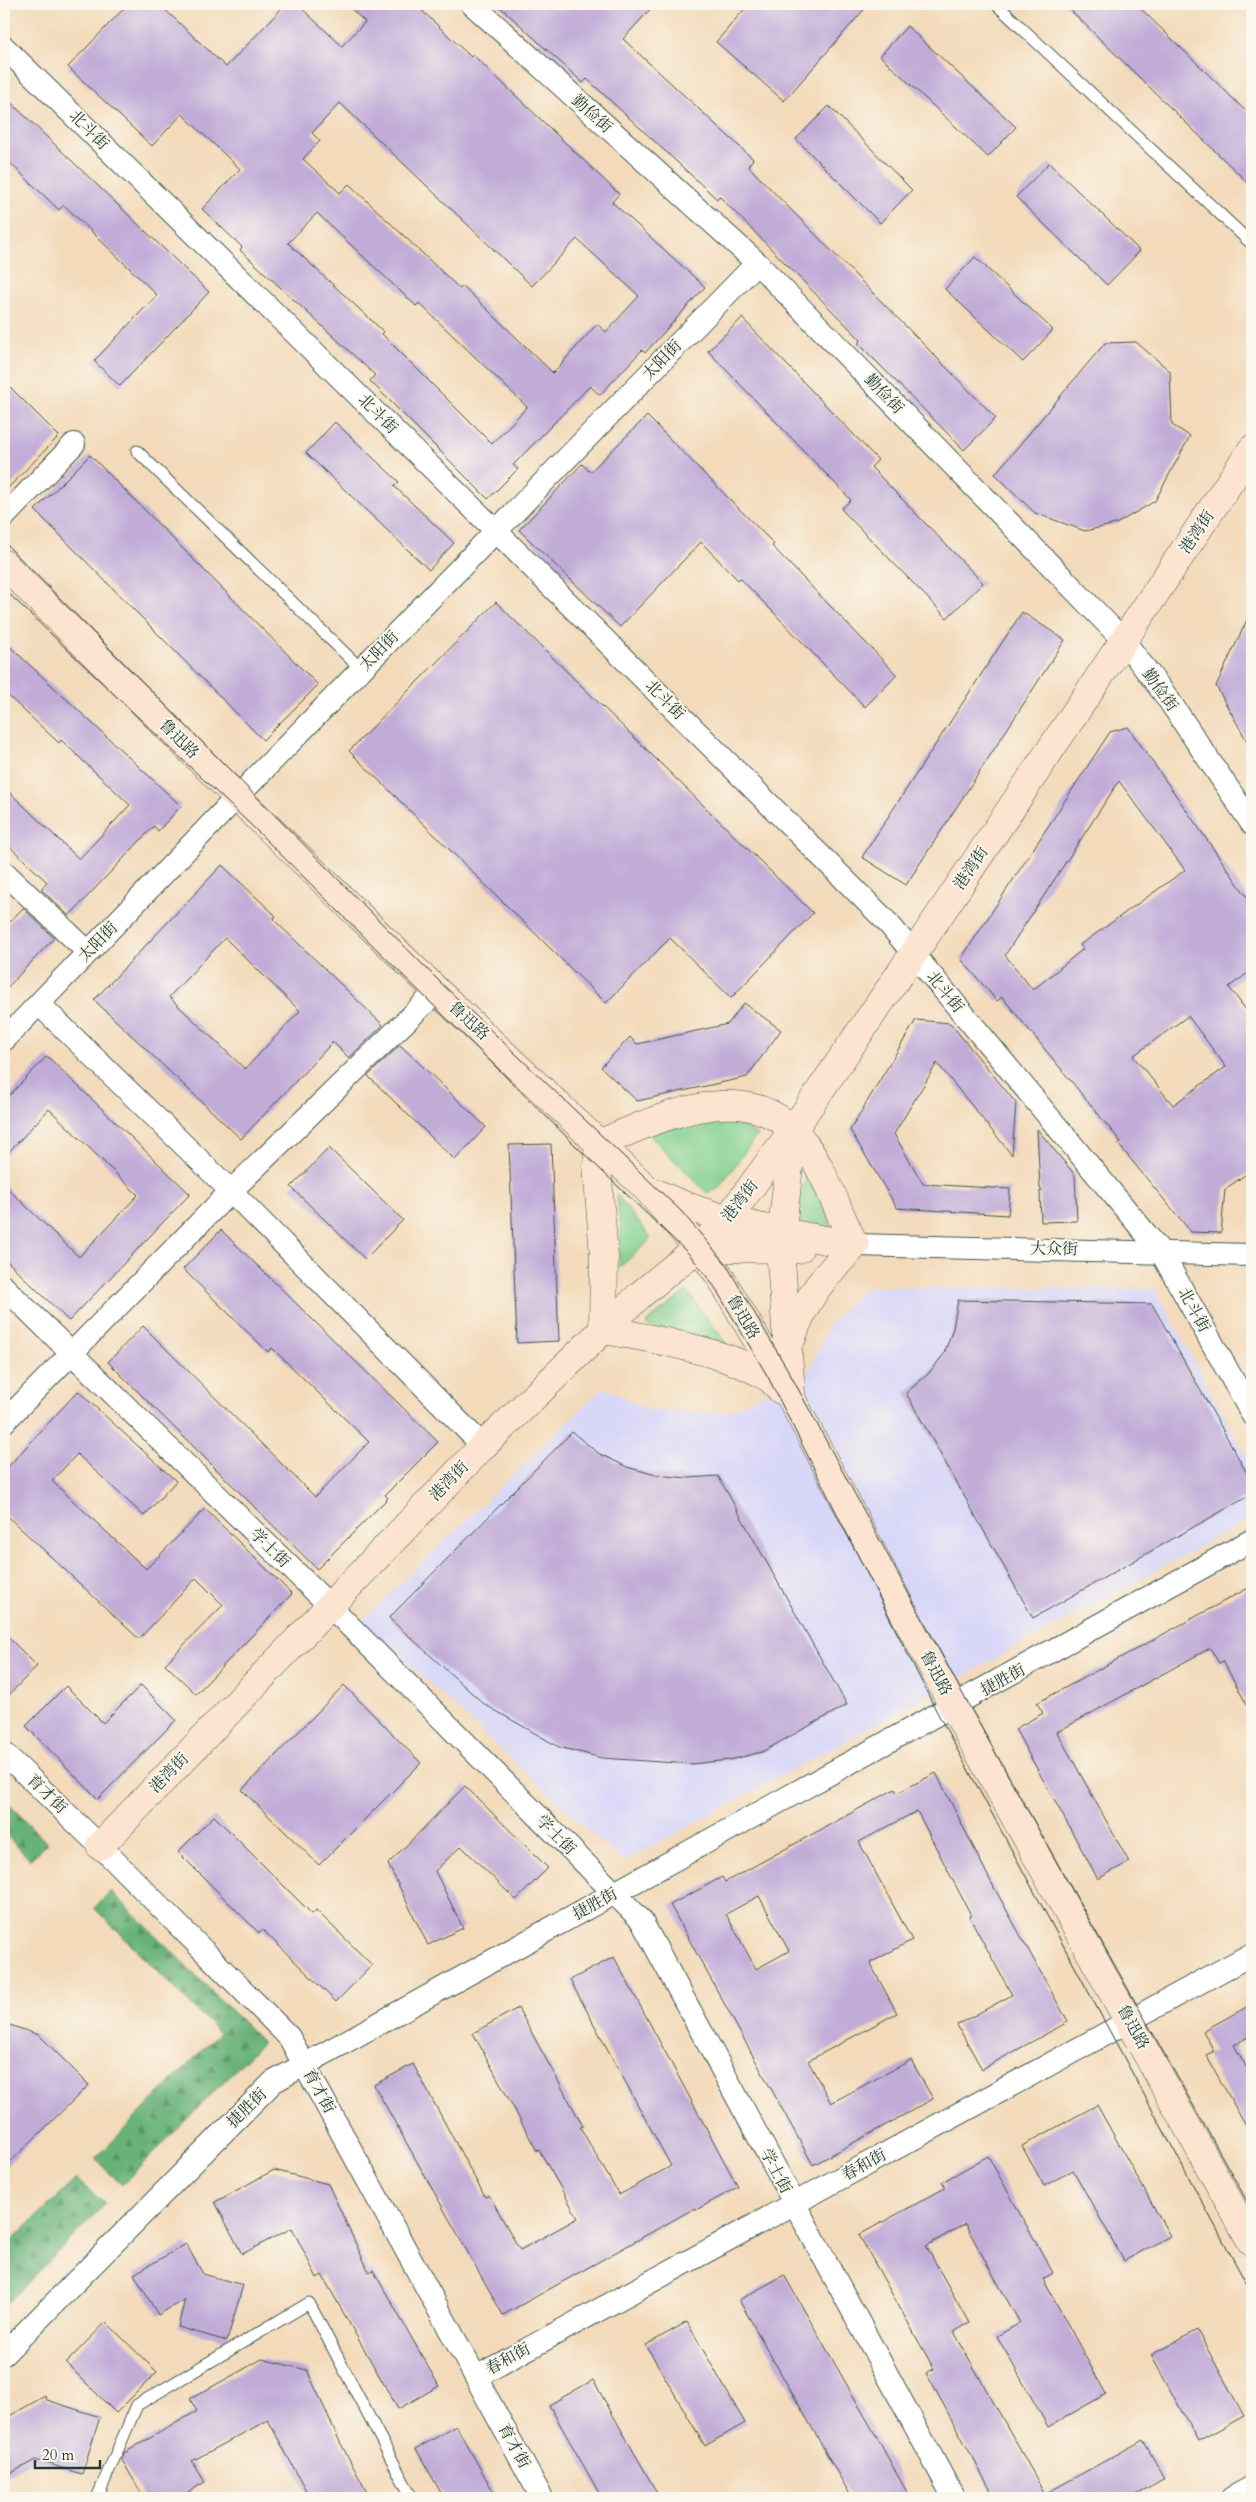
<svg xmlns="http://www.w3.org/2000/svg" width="1256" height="2502" viewBox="0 0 1256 2502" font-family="Cardo,'Noto Serif SC',serif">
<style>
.built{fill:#d8d7f8}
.grass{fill:#81cf8e;stroke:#508661}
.forest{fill:url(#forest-firs);stroke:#447856}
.building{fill:#c1acd8;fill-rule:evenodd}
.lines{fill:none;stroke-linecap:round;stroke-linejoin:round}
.lane-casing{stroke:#3f5548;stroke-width:13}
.street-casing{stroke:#3f5548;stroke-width:24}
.secondary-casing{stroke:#3f5548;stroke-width:29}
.lane{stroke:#fff;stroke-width:11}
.street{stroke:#fff;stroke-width:22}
.secondary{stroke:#fde4d1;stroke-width:28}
.tram{stroke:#1f3d34;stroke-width:1}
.labels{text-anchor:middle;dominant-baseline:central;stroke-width:4;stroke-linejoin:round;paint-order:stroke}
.street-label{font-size:16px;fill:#1f3d34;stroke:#fbf7ec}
</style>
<defs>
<pattern id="forest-firs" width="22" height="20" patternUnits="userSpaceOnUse" patternTransform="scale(1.25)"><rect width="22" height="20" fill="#68b279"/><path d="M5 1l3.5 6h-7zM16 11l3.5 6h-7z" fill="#559264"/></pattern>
</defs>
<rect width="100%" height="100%" fill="#fbf7ec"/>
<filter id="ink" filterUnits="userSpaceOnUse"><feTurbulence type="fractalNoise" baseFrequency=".02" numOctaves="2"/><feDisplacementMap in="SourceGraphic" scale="10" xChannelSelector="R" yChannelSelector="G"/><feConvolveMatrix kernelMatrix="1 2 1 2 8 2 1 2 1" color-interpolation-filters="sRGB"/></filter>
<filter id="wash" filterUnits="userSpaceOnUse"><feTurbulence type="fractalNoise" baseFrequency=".0096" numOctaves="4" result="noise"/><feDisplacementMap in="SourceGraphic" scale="20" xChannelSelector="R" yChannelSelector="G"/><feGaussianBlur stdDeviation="1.12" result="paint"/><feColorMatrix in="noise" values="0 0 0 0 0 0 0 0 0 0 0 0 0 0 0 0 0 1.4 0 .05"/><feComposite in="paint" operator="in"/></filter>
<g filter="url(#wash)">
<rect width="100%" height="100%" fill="#f3daba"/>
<!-- built -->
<path class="built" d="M866 1287 1155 1289 1252 1467V1518L623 1862 362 1621 604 1387 650 1411 727 1412 809 1372 829 1325Z"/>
<!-- grass -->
<g class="grass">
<path d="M722 1119 738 1122 757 1135 718 1189 707 1193 650 1136 682 1122Z"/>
<path d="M811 1176 832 1226 827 1230 796 1227 805 1178Z"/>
<path d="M616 1194 650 1237 649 1241 619 1268 621 1231Z"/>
<path d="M687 1291 733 1352 646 1325 647 1322Z"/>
</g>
<!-- forest -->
<g class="forest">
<path d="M4 1799 47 1843 30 1860 4 1833Z"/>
<path d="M111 1891 263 2042 122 2185 95 2159 219 2033 94 1908Z"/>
<path d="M76 2179 105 2204 4 2307V2248Z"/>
</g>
<g id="blocks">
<!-- building -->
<g class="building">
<path d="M128 4H159L226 67 286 4H297L342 46 365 22 346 4H415L471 57 473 55 619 194 612 202 705 287 645 353 642 350 600 395 590 386 513 465 518 469 488 499 370 381 375 375 240 250 242 247 202 209 240 169 182 114 152 146 68 67ZM340 103 532 286 577 239 639 296 606 332 597 324 553 373 463 286 460 289 349 184 340 193 303 159 320 141 312 133ZM317 213 416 306 419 303 527 407 492 444 382 334 384 332 288 243Z"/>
<path d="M497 4H655L623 39 753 159 748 166 996 418 964 450 858 343 861 340 719 196 717 199 587 79 583 83Z"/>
<path d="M749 4H869L784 101 716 42Z"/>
<path d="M1064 4H1136L1252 117V187Z"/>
<path d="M907 26 1016 127 988 157 880 56Z"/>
<path d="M4 96 209 292 120 386 94 361 157 295 64 205 59 210 4 157Z"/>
<path d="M829 106 912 190 880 223 796 139Z"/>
<path d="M1049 163 1140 251 1107 285 1016 197Z"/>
<path d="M975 257 1053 330 1023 362 945 289Z"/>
<path d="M742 318 878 460 871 467 983 583 947 618 841 509 851 500 708 351Z"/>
<path d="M1136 342 1170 371 1172 425 1190 436 1155 501 1116 524 1085 531 1035 513 995 474 1105 343Z"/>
<path d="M4 381 59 436 4 492Z"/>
<path d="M647 416 774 544 772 546 897 675 865 707 740 578 738 580 701 542 620 627 519 530 582 464 590 472Z"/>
<path d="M335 422 399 482 394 486 454 543 429 570 306 453Z"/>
<path d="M90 455 318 685 263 740 35 510Z"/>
<path d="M496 602 813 913 731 998 670 938 606 1003 349 751Z"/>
<path d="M1252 609V750L1216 686Z"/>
<path d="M1022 612 1065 640 906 885 862 857Z"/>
<path d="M4 641 181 806 158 831 154 826 69 916 41 889 47 882 4 841V787L79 859 130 805 61 740 59 743 4 692Z"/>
<path d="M1128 727 1252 904V970L1229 987 1252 1018V1170L1225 1189 1221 1233 1191 1232 1118 1144 1121 1142 1002 997 997 1001 961 959 1110 732ZM1119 781 1185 870 1080 945 1083 949 1033 990 1005 955ZM1188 1016 1226 1067 1173 1105 1133 1056Z"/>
<path d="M222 865 276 916 273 919 383 1025 349 1058 333 1042 241 1139 94 1000ZM225 938 300 1011 245 1069 169 997Z"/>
<path d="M23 908 54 938 4 991V928Z"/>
<path d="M744 1003 781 1030 747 1077 637 1101 601 1067 630 1037 637 1044 728 1024Z"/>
<path d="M916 1020 950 1023 1016 1103 1012 1155 937 1063 894 1134 923 1184 1010 1189 1008 1215 897 1208 850 1130Z"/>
<path d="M400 1045 486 1127 455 1160 368 1076Z"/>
<path d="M47 1056 190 1194 69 1321 4 1258V1185L79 1257 138 1195 49 1109 4 1157V1101Z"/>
<path d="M1037 1129 1075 1175 1077 1221 1041 1222 1040 1191H1042L1040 1188Z"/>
<path d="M551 1144 559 1341 517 1343 509 1145Z"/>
<path d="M329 1148 403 1220 365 1259 291 1187Z"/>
<path d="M221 1230 438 1442 385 1495 388 1498 317 1569 108 1362 143 1326 315 1497 369 1442 272 1348 268 1352 183 1269Z"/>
<path d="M958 1300 1152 1304 1252 1482V1494L1033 1618 906 1393 929 1373 944 1354 953 1328Z"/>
<path d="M78 1391 176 1481 144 1516 77 1454 52 1481 146 1569 205 1509 292 1594 196 1694 165 1664 223 1605 196 1578 139 1639 4 1513V1471Z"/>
<path d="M572 1432 598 1453 627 1467 656 1475 688 1478 718 1476 847 1705 762 1752 729 1760 691 1764 602 1758 559 1747 484 1704 389 1618Z"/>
<path d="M1252 1586V1714L1223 1661 1219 1663 1210 1648 1057 1732 1129 1862 1098 1879 1015 1729 1043 1713 1037 1703Z"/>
<path d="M4 1633 37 1666 4 1700Z"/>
<path d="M141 1685 176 1720 98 1799 26 1726 66 1686 103 1723Z"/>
<path d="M344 1685 421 1763 319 1865 242 1790Z"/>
<path d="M936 1773 990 1880 1068 2022 982 2069 957 2025 1012 1995 969 1916 971 1915 917 1811 859 1842 912 1940 870 1963 897 2013 808 2061 831 2103 911 2060 933 2099 813 2165 670 1905 722 1877 725 1882 895 1789 897 1793ZM759 1896 789 1951 756 1969 726 1914Z"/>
<path d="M465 1786 548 1868 516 1900 461 1846 435 1871 463 1928 428 1945 388 1864Z"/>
<path d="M214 1816 312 1914 316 1910 372 1965 336 2002 262 1929 259 1933 178 1852Z"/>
<path d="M614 1957 738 2187 696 2210 695 2208 503 2315 374 2085 413 2064 485 2197 489 2195 520 2250 578 2218 539 2150 537 2151 473 2033 518 2008 583 2126 580 2127 619 2195 671 2166 570 1980Z"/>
<path d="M1252 2004V2035L1234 2045 1252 2077V2137L1206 2055 1214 2051 1203 2031Z"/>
<path d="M4 2023 39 2035 89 2085 4 2168Z"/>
<path d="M1097 2105 1170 2236 1124 2261 1073 2170 1044 2186 1022 2146Z"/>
<path d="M988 2156 1053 2273 1043 2279 1106 2394 1048 2427 997 2336 1020 2323 965 2224 926 2246 969 2323 954 2332 1045 2494 1143 2440 1165 2479 1131 2498H995L926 2373 934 2369 859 2235 945 2188 942 2182Z"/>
<path d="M274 2170 328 2184 369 2272 373 2270 439 2386 398 2409 322 2275 317 2278 292 2228 242 2254 215 2202Z"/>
<path d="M186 2244 203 2274 243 2285 227 2341 178 2327 185 2299 158 2315 134 2274Z"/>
<path d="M784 2275 875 2434 910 2498H852L739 2300Z"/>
<path d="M106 2322 157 2372 116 2413 66 2363Z"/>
<path d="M687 2322 745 2423 705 2446 646 2345Z"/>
<path d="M1197 2330 1244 2416 1198 2441 1151 2355Z"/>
<path d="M262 2359 307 2370 340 2442 370 2498H310L268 2420 192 2461 205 2482 178 2498H144L122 2460 124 2453 197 2411 190 2399Z"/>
<path d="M593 2380 660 2498H602L549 2405Z"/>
<path d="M45 2396 47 2400 100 2417 82 2474 35 2460 4 2477V2419Z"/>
<path d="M456 2426 497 2498H444L416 2449Z"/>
</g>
</g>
</g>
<g filter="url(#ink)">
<use href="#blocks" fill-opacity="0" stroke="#3f5548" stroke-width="1"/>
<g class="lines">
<!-- lane casing -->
<g class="lane-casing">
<g id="lane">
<path d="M996 4 1252 244"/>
<path d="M137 451 361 669"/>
<path d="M97 2498 137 2405 309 2303 412 2498"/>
</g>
</g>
<!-- street casing -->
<g class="street-casing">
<g id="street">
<path d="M472 4 757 263 1124 641 1166 696 1252 824"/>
<path d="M4 47 496 531 888 923 1161 1252 1252 1414"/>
<path d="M4 517 74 444"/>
<path d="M4 872 88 952"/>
<path d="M39 1004 231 1191 483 1446"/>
<path d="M4 1040 237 797 757 263"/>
<path d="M855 1245 1252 1255"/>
<path d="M4 1287 329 1605 641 1920 954 2498"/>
<path d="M4 1422 231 1191 437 991"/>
<path d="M4 1753 100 1846 289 2037 542 2498"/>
<path d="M4 2354 273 2082 1252 1540"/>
<path d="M476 2377 1252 1954"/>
<path d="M1232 2498 1252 2487"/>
</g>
</g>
<!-- secondary casing -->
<g class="secondary-casing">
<g id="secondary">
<path d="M4 564 237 797 437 991 646 1188 698 1248 719 1275 792 1400 953 1706 1252 2243"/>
<path d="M654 1192C716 1222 788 1234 855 1245"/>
<path d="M698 1248 799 1249"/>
<path d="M603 1330 604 1257 597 1165 599 1144C663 1116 755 1071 806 1146 827 1176 838 1213 855 1245"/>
<path d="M603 1330C647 1337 731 1353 767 1377 773 1380 777 1386 781 1390"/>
<path d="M792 1338C804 1299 827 1273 855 1245"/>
<path d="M791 1392 780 1248 793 1131"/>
<path d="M100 1846 483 1446 603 1330 640 1295 707 1240 728 1218 793 1130 914 953 1252 449"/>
</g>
</g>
<!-- lane -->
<use href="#lane" class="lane"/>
<!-- street -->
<use href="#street" class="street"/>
<!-- secondary -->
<use href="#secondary" class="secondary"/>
<!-- tram -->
<g class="tram">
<path d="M4 542 440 982 681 1211 726 1264 789 1372 966 1700 1252 2210"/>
<path d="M4 589 252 826 579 1149 690 1255 714 1286 768 1377 938 1714 1252 2294"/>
</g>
</g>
</g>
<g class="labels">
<!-- street labels -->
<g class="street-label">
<text transform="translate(592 114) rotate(42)">勤俭街</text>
<text transform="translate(89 130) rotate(45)">北斗街</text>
<text transform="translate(662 360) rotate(-46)">太阳街</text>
<text transform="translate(884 394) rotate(46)">勤俭街</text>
<text transform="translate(378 414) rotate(45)">北斗街</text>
<text transform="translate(1197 532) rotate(-56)">港湾街</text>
<text transform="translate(379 651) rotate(-46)">太阳街</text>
<text transform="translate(1160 690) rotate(54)">勤俭街</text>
<text transform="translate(665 700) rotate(45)">北斗街</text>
<text transform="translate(179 739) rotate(45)">鲁迅路</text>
<text transform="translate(971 868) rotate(-56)">港湾街</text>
<text transform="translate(98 942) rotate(-46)">太阳街</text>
<text transform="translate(945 992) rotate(51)">北斗街</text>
<text transform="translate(469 1021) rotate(43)">鲁迅路</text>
<text transform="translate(740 1201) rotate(-52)">港湾街</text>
<text transform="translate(1054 1249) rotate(1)">大众街</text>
<text transform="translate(1194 1310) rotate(61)">北斗街</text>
<text transform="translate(743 1317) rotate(60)">鲁迅路</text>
<text transform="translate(449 1481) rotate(-46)">港湾街</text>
<text transform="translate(270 1548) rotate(44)">学士街</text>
<text transform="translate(936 1673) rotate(62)">鲁迅路</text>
<text transform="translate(1003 1680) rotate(-29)">捷胜街</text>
<text transform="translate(169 1773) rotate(-46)">港湾街</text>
<text transform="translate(47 1794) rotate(44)">育才街</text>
<text transform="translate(556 1835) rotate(45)">学士街</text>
<text transform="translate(595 1904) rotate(-29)">捷胜街</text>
<text transform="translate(1133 2027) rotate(61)">鲁迅路</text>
<text transform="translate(319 2091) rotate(61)">育才街</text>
<text transform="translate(247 2108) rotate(-45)">捷胜街</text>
<text transform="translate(864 2165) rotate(-29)">春和街</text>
<text transform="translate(776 2171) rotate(62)">学士街</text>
<text transform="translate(508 2359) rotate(-29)">春和街</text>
<text transform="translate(514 2446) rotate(61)">育才街</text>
</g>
</g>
<!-- margin -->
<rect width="1256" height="2502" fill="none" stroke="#fbf7ec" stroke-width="20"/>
<!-- scale -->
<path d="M35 2460v8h65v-8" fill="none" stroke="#1f3d34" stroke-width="2.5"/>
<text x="42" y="2460" font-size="15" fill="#1f3d34" stroke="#fbf7ec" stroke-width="4" paint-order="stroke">20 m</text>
</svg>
